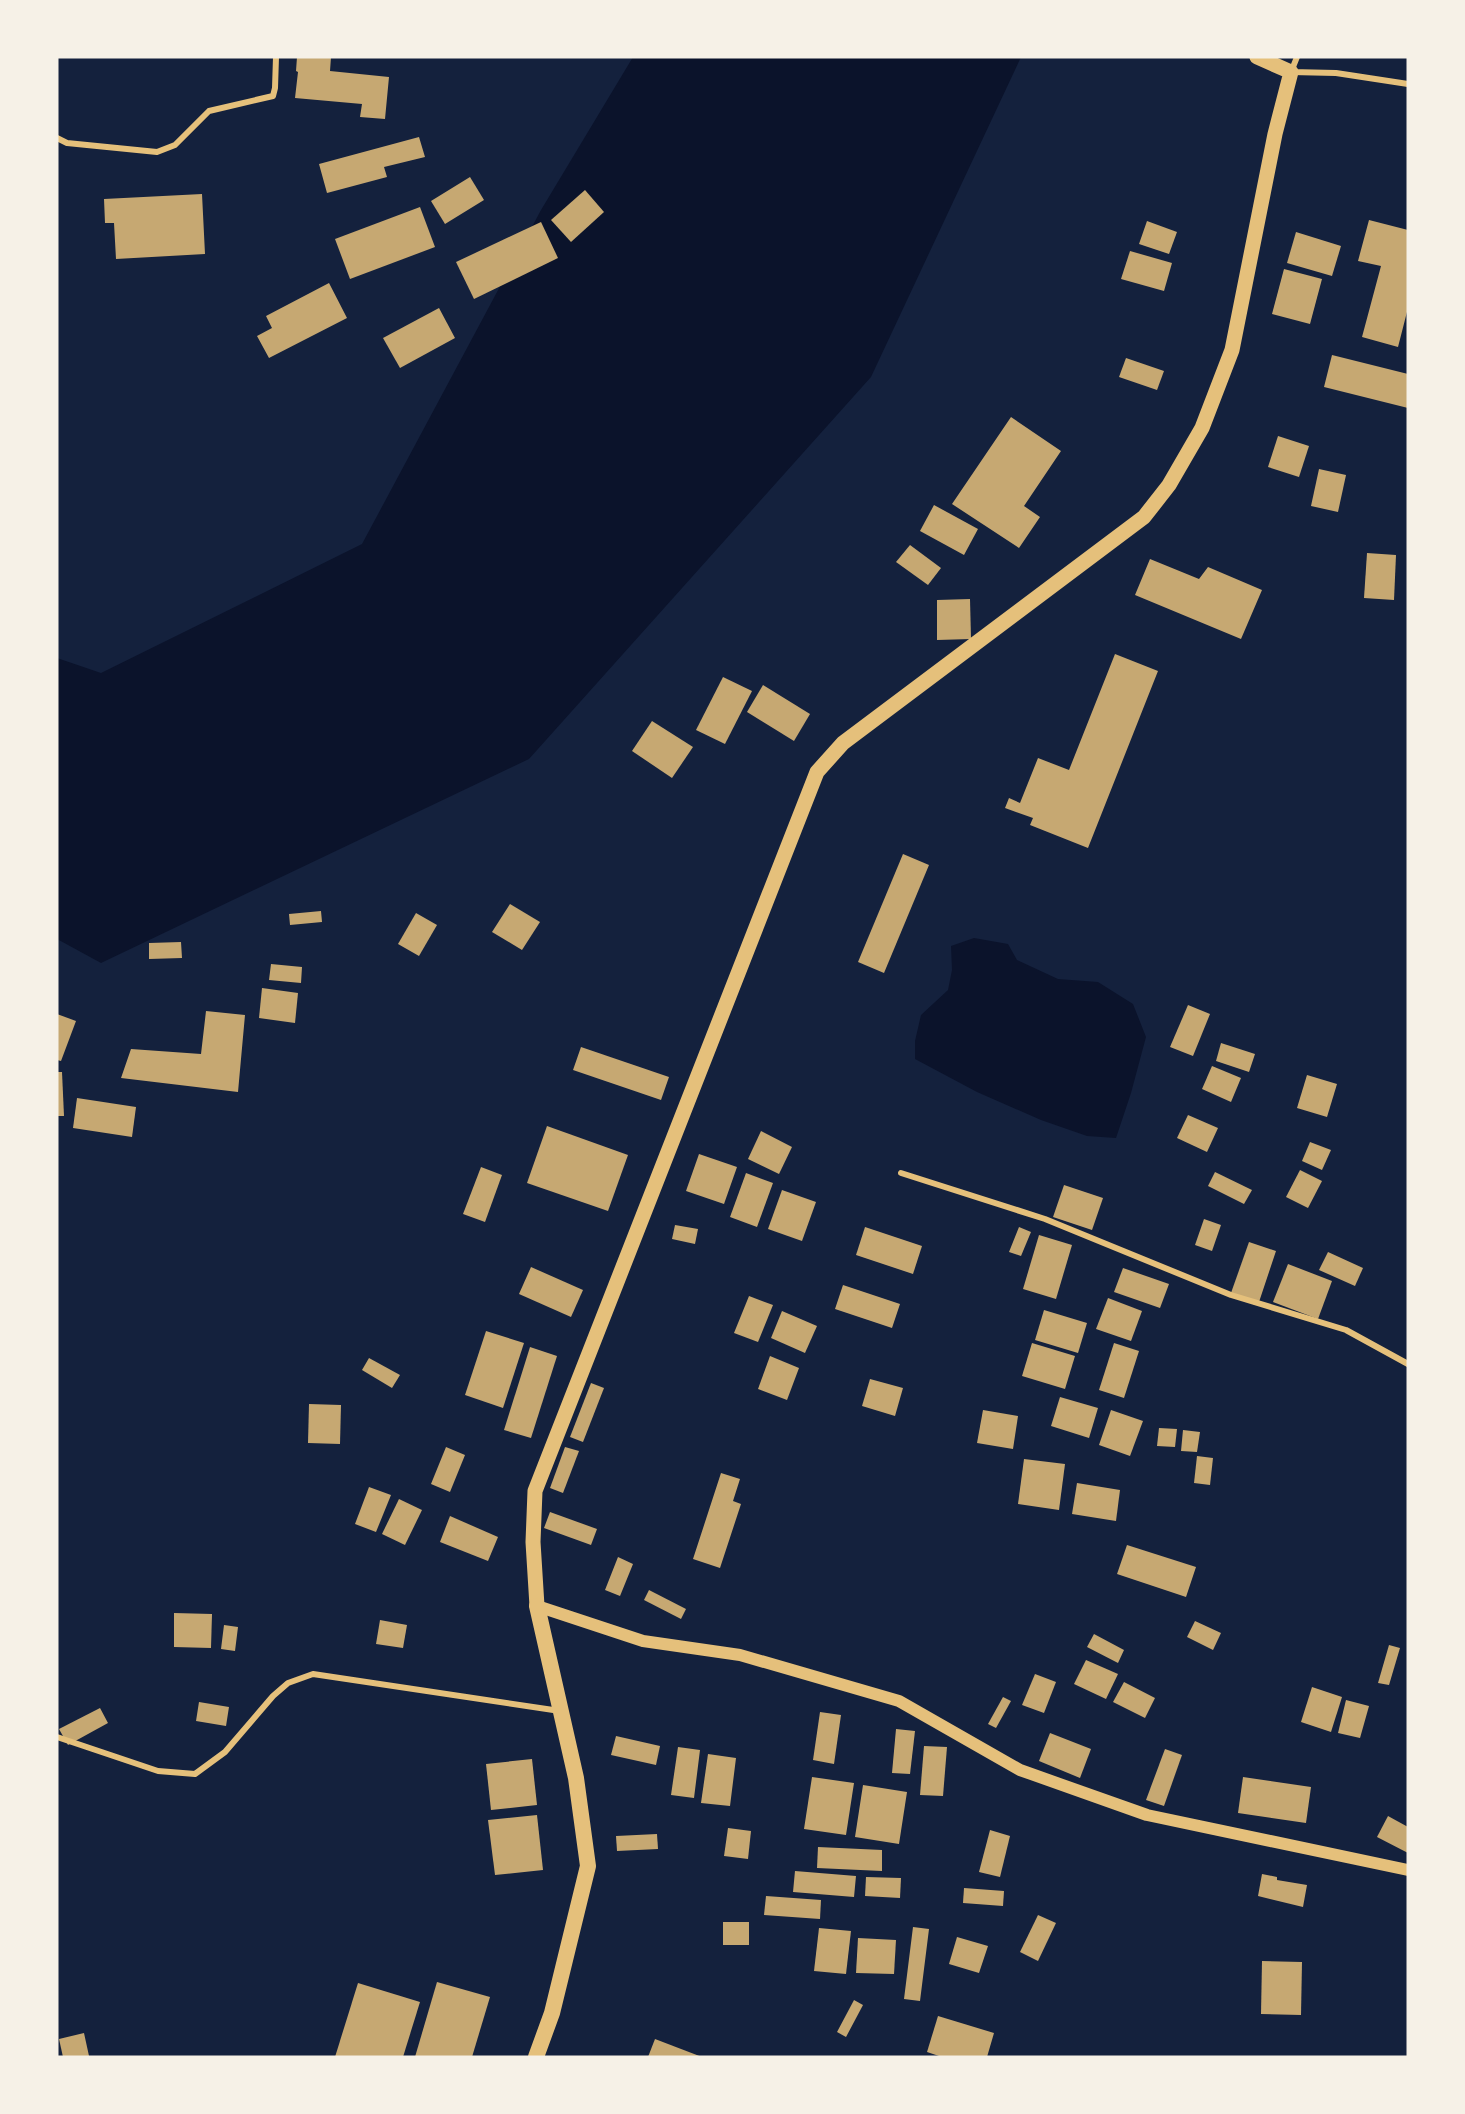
<svg xmlns="http://www.w3.org/2000/svg" width="1465" height="2114" viewBox="0 0 1465 2114" font-family="'Noto Serif',serif">
<style>
.water{fill:#0b132b}
.building{fill:#c6a872}
.lines{fill:none;stroke-linecap:round;stroke-linejoin:round}
.minor{stroke:#e5c07b;stroke-width:6}
.secondary{stroke:#e5c07b;stroke-width:12}
.primary{stroke:#e5c07b;stroke-width:15}
.trunk{stroke:#e5c07b;stroke-width:16}
</style>
<rect width="100%" height="100%" fill="#14213d"/>
<!-- water -->
<g class="water">
<path d="M633 57H1021L871 377 529 759 101 963 57 939V658L101 673 362 544 541 210Z"/>
<path d="M974 938 1008 944 1017 960 1058 979 1098 982 1133 1004 1146 1037 1131 1093 1116 1138 1087 1136 1041 1120 977 1092 915 1059V1041L921 1015 948 990 952 970 951 946Z"/>
</g>
<!-- building -->
<g class="building">
<path d="M297 57H331L330 71 389 77 385 119 360 117 362 104 295 98 298 72 296 71Z"/>
<path d="M419 137 425 157 384 167 387 177 327 193 319 164Z"/>
<path d="M470 177 484 200 445 224 431 201Z"/>
<path d="M585 190 604 212 571 242 551 220Z"/>
<path d="M202 194 205 254 116 259 114 223H105L104 199Z"/>
<path d="M420 207 435 247 350 279 335 239Z"/>
<path d="M1369 220 1408 230V308L1398 347 1362 337 1381 266 1358 261Z"/>
<path d="M1147 221 1177 232 1169 254 1139 244Z"/>
<path d="M541 222 558 258 474 299 456 262Z"/>
<path d="M1296 232 1341 246 1332 276 1287 263Z"/>
<path d="M1130 251 1172 263 1164 291 1121 279Z"/>
<path d="M1284 269 1322 279 1310 324 1272 314Z"/>
<path d="M329 283 347 318 269 358 257 336 272 328 266 316Z"/>
<path d="M439 308 455 338 400 368 383 338Z"/>
<path d="M1332 355 1408 374V408L1324 387Z"/>
<path d="M1126 358 1164 371 1157 390 1119 377Z"/>
<path d="M1011 417 1061 451 1024 506 1040 517 1019 548 952 504Z"/>
<path d="M1278 436 1309 446 1299 477 1268 467Z"/>
<path d="M1319 469 1346 475 1338 512 1311 506Z"/>
<path d="M934 505 978 529 964 555 920 531Z"/>
<path d="M910 545 941 568 928 585 896 562Z"/>
<path d="M1367 553 1396 555 1394 600 1364 598Z"/>
<path d="M1150 559 1199 579 1208 567 1262 590 1241 639 1135 595Z"/>
<path d="M970 599 971 639 937 640V600Z"/>
<path d="M1115 654 1158 671 1088 848 1030 825 1033 818 1005 808 1009 798 1020 803 1038 758 1069 770Z"/>
<path d="M723 677 752 691 725 744 696 730Z"/>
<path d="M763 685 810 714 794 741 747 712Z"/>
<path d="M652 721 693 747 672 778 632 751Z"/>
<path d="M903 854 929 865 884 973 858 962Z"/>
<path d="M510 904 540 922 522 950 492 932Z"/>
<path d="M321 911 322 922 290 925 289 914Z"/>
<path d="M416 913 437 925 419 956 398 944Z"/>
<path d="M181 942 182 958 149 959V943Z"/>
<path d="M271 964 302 967 301 983 269 980Z"/>
<path d="M262 988 298 993 295 1023 259 1018Z"/>
<path d="M1188 1005 1210 1014 1193 1056 1170 1047Z"/>
<path d="M206 1011 245 1015 238 1092 121 1078 131 1049 201 1054Z"/>
<path d="M57 1014 76 1021 61 1061 57 1060Z"/>
<path d="M1221 1043 1255 1054 1249 1072 1216 1061Z"/>
<path d="M581 1047 669 1077 661 1100 573 1070Z"/>
<path d="M1212 1066 1241 1078 1231 1102 1202 1089Z"/>
<path d="M57 1072H62L64 1116H57Z"/>
<path d="M1307 1075 1337 1084 1327 1117 1297 1108Z"/>
<path d="M77 1098 136 1107 132 1137 73 1128Z"/>
<path d="M1188 1115 1218 1128 1207 1152 1177 1138Z"/>
<path d="M547 1126 628 1155 608 1211 527 1183Z"/>
<path d="M761 1131 792 1147 779 1174 748 1159Z"/>
<path d="M1310 1142 1331 1150 1322 1170 1302 1161Z"/>
<path d="M699 1154 737 1167 724 1204 686 1191Z"/>
<path d="M481 1167 502 1175 485 1222 463 1214Z"/>
<path d="M1300 1170 1322 1181 1308 1208 1286 1197Z"/>
<path d="M1215 1172 1252 1190 1244 1204 1208 1186Z"/>
<path d="M746 1173 773 1183 757 1227 730 1217Z"/>
<path d="M1064 1185 1103 1198 1092 1230 1053 1217Z"/>
<path d="M782 1190 816 1202 802 1241 768 1229Z"/>
<path d="M1204 1219 1221 1225 1212 1251 1195 1245Z"/>
<path d="M675 1225 698 1229 695 1244 672 1239Z"/>
<path d="M865 1227 922 1246 913 1274 856 1255Z"/>
<path d="M1019 1227 1031 1232 1021 1256 1009 1252Z"/>
<path d="M1039 1235 1072 1245 1056 1299 1023 1289Z"/>
<path d="M1249 1242 1276 1251 1259 1302 1231 1293Z"/>
<path d="M1328 1252 1363 1268 1355 1286 1319 1270Z"/>
<path d="M1288 1264 1332 1281 1318 1319 1273 1302Z"/>
<path d="M531 1267 583 1290 571 1317 519 1294Z"/>
<path d="M1123 1268 1169 1284 1160 1308 1114 1292Z"/>
<path d="M843 1285 900 1304 892 1328 835 1309Z"/>
<path d="M749 1296 773 1305 758 1342 734 1333Z"/>
<path d="M1108 1298 1142 1311 1131 1341 1096 1329Z"/>
<path d="M1044 1310 1087 1323 1078 1353 1035 1340Z"/>
<path d="M782 1311 817 1326 805 1353 771 1338Z"/>
<path d="M486 1331 524 1343 503 1408 465 1395Z"/>
<path d="M1032 1343 1075 1356 1065 1389 1022 1376Z"/>
<path d="M1114 1343 1139 1351 1124 1398 1099 1390Z"/>
<path d="M530 1347 557 1356 531 1438 504 1430Z"/>
<path d="M770 1356 799 1368 787 1400 758 1389Z"/>
<path d="M369 1358 400 1375 392 1388 362 1370Z"/>
<path d="M870 1379 903 1388 895 1416 862 1406Z"/>
<path d="M591 1383 604 1388 583 1442 570 1437Z"/>
<path d="M1060 1397 1098 1408 1089 1438 1051 1426Z"/>
<path d="M309 1404 341 1405 340 1444 308 1443Z"/>
<path d="M983 1410 1018 1416 1013 1449 977 1443Z"/>
<path d="M1111 1410 1143 1421 1130 1456 1099 1445Z"/>
<path d="M1159 1428 1177 1429 1175 1447 1157 1446Z"/>
<path d="M1183 1430 1200 1432 1197 1452 1181 1451Z"/>
<path d="M446 1447 465 1455 450 1492 431 1484Z"/>
<path d="M565 1447 579 1451 563 1493 550 1488Z"/>
<path d="M1197 1456 1213 1458 1210 1485 1194 1483Z"/>
<path d="M1024 1459 1065 1464 1059 1510 1018 1504Z"/>
<path d="M721 1473 740 1479 733 1501 741 1504 720 1568 693 1559Z"/>
<path d="M1077 1483 1120 1490 1116 1521 1072 1514Z"/>
<path d="M369 1487 391 1495 376 1532 355 1524Z"/>
<path d="M399 1499 422 1510 405 1545 382 1534Z"/>
<path d="M550 1512 597 1529 591 1545 544 1528Z"/>
<path d="M450 1516 498 1537 488 1561 440 1542Z"/>
<path d="M1127 1545 1196 1567 1186 1597 1117 1574Z"/>
<path d="M618 1557 633 1564 620 1596 605 1590Z"/>
<path d="M649 1590 686 1609 681 1619 644 1600Z"/>
<path d="M174 1613 212 1614 211 1648 174 1647Z"/>
<path d="M380 1620 407 1625 403 1648 376 1644Z"/>
<path d="M1195 1621 1221 1633 1213 1650 1187 1637Z"/>
<path d="M224 1625 238 1627 235 1651 221 1649Z"/>
<path d="M1094 1634 1124 1650 1118 1663 1087 1647Z"/>
<path d="M1389 1645 1400 1648 1389 1685 1378 1683Z"/>
<path d="M1086 1660 1118 1674 1106 1699 1074 1684Z"/>
<path d="M1035 1674 1056 1682 1044 1713 1022 1705Z"/>
<path d="M1124 1682 1155 1698 1145 1718 1113 1702Z"/>
<path d="M1312 1687 1342 1697 1331 1732 1301 1722Z"/>
<path d="M1003 1697 1011 1701 996 1728 988 1724Z"/>
<path d="M1346 1700 1369 1706 1360 1738 1338 1733Z"/>
<path d="M199 1702 229 1707 226 1726 196 1721Z"/>
<path d="M100 1708 108 1723 68 1745 59 1729Z"/>
<path d="M820 1712 841 1715 834 1764 813 1760Z"/>
<path d="M896 1729 915 1731 910 1774 892 1773Z"/>
<path d="M1050 1733 1091 1749 1080 1778 1039 1761Z"/>
<path d="M616 1736 660 1746 656 1765 611 1755Z"/>
<path d="M924 1746 947 1747 943 1796 920 1795Z"/>
<path d="M678 1747 700 1750 694 1798 671 1795Z"/>
<path d="M1165 1749 1182 1755 1164 1806 1146 1800Z"/>
<path d="M708 1754 736 1758 730 1806 701 1803Z"/>
<path d="M532 1759 537 1805 491 1810 486 1764Z"/>
<path d="M812 1777 854 1783 846 1835 804 1829Z"/>
<path d="M1243 1777 1311 1787 1306 1823 1238 1813Z"/>
<path d="M863 1785 907 1792 899 1844 855 1837Z"/>
<path d="M537 1815 543 1870 495 1875 488 1820Z"/>
<path d="M1388 1816 1408 1827V1853L1377 1837Z"/>
<path d="M728 1828 751 1831 748 1859 724 1856Z"/>
<path d="M990 1830 1010 1836 1000 1877 979 1872Z"/>
<path d="M657 1834 658 1849 617 1851 616 1836Z"/>
<path d="M818 1847 882 1850V1871L817 1868Z"/>
<path d="M795 1871 856 1876 854 1897 793 1892Z"/>
<path d="M1262 1874 1277 1877V1880L1307 1885 1303 1907 1258 1896Z"/>
<path d="M866 1877 901 1878 900 1898 865 1896Z"/>
<path d="M964 1888 1004 1891 1003 1906 963 1903Z"/>
<path d="M766 1896 821 1900 820 1919 764 1915Z"/>
<path d="M1038 1915 1056 1923 1038 1961 1020 1952Z"/>
<rect x="723" y="1922" width="26" height="23"/>
<path d="M913 1927 929 1929 920 2001 904 1999Z"/>
<path d="M819 1928 851 1931 846 1974 814 1971Z"/>
<path d="M957 1937 988 1946 979 1973 949 1964Z"/>
<path d="M858 1938 896 1940 894 1974 856 1973Z"/>
<path d="M1262 1961 1302 1962 1301 2015 1261 2014Z"/>
<path d="M437 1982 490 1997 472 2057H415Z"/>
<path d="M358 1983 420 2002 403 2057H335Z"/>
<path d="M854 2000 863 2005 846 2037 837 2032Z"/>
<path d="M938 2016 994 2033 987 2057H942L927 2052Z"/>
<path d="M84 2033 89 2056 63 2057 59 2039Z"/>
<path d="M655 2039 702 2057H648Z"/>
</g>
<g class="lines">
<!-- minor -->
<g class="minor">
<path d="M1297 57 1291 72 1336 73 1408 84"/>
<path d="M57 138 67 143 157 152 175 145 209 111 273 96 275 88 276 57"/>
<path d="M901 1173 1045 1219 1231 1295 1346 1330 1408 1364"/>
<path d="M57 1737 158 1771 195 1774 225 1752 273 1696 288 1683 313 1674 560 1711"/>
</g>
<!-- secondary -->
<path class="secondary" d="M537 1606 643 1641 740 1655 899 1701 1020 1770 1147 1815 1408 1870"/>
<!-- primary -->
<path class="primary" d="M537 1606 533 1542 535 1491 817 772 843 743 1144 517 1169 485 1202 428 1232 350 1275 134 1291 72 1257 57"/>
<!-- trunk -->
<path class="trunk" d="M536 2057 552 2013 588 1866 576 1778 537 1606"/>
</g>
<!-- border -->
<rect width="1465" height="2114" fill="none" stroke="#f6f1e7" stroke-width="117"/>
</svg>
